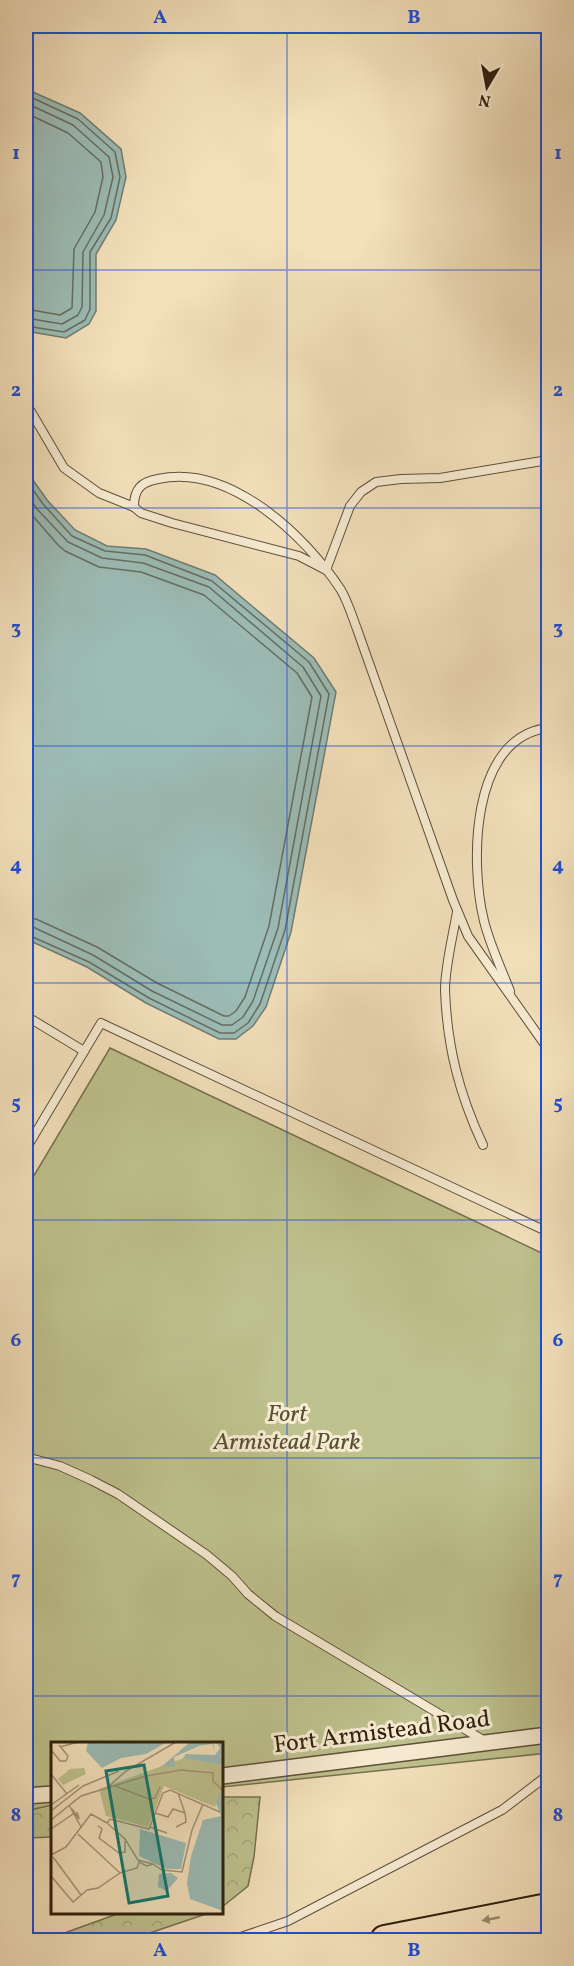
<svg xmlns="http://www.w3.org/2000/svg" width="574" height="1966" viewBox="0 0 574 1966" font-family="Vollkorn,serif">
<style>
.forest{fill:url(#forest-crowns);stroke:#76704e;stroke-width:1.5}
.park{fill:#bec28e;stroke:#76704e;stroke-width:1.5}
.water{fill:#9cbcb6;stroke:#707d72;stroke-width:1.5}
.lines{fill:none;stroke-linecap:round;stroke-linejoin:round}
.shore{stroke:#656e62;stroke-width:1.5}
.service-casing{stroke:#5f5039;stroke-width:10}
.minor-casing{stroke:#5f5039;stroke-width:18}
.motorway-casing{stroke:#2e1f0d;stroke-width:32}
.service{stroke:#f7ecd3;stroke-width:8}
.minor{stroke:#f7ecd3;stroke-width:15}
.motorway{stroke:#f3e1bc;stroke-width:28}
.oneway{fill:#9a8a6d}
.grid{fill:none;stroke:#1d4ed8;stroke-width:1.5;stroke-opacity:0.55}
.labels{text-anchor:middle;dominant-baseline:central;stroke-width:6;stroke-linejoin:round;paint-order:stroke}
.park-label{font-size:24px;font-style:italic;fill:#595034;stroke:#f7ecd3}
.street-label{font-size:24px;fill:#2e1f0d;stroke:#f7ecd3}
.inset-road{fill:none;stroke:#a49376;stroke-width:1.5}
.view{fill:#0f766e;fill-opacity:0.15;stroke:#0f766e;stroke-width:3}
.inset-edge{fill:none;stroke:#2e1f0d;stroke-width:3}
.neatline{fill:none;stroke:#1d4ed8;stroke-width:2}
.grid-label{font-size:20px;text-anchor:middle;font-weight:bold;fill:#1d4ed8}
</style>
<defs>
<pattern id="forest-crowns" width="20" height="18" patternUnits="userSpaceOnUse" patternTransform="scale(1.5)"><rect width="20" height="18" fill="#bec28e"/><path d="M2 6a3 3 0 1 1 6 0M12 15a3 3 0 1 1 6 0" fill="none" stroke="#a4a679"/></pattern>
</defs>
<rect width="100%" height="100%" fill="#f3e1bc"/>
<filter id="stains"><feTurbulence type="fractalNoise" baseFrequency=".00333" numOctaves="4"/><feColorMatrix values="0 0 0 0 .2 0 0 0 0 .09 0 0 0 0 .02 0 0 0 .5 -.17"/></filter>
<radialGradient id="worn" r=".72"><stop offset=".6" stop-color="#630" stop-opacity="0"/><stop offset="1" stop-color="#630" stop-opacity=".3"/></radialGradient>
<!-- forest -->
<g class="forest">
<path d="M222 1797H260L254 1857 248 1886 222 1907Z"/>
<path d="M52 1805V1837L26 1838V1806Z"/>
<path d="M117 1914H206L129 1940H45Z"/>
</g>
<!-- park -->
<path class="park" d="M110 1048 548 1256V1753L222 1787V1744H52V1805L26 1811V1189Z"/>
<!-- water -->
<g class="water">
<path d="M26 89 80 113 121 149 126 177 116 220 96 254V311L89 324 66 338 26 331Z"/>
<path d="M26 470 47 500 75 530 107 546 146 549 215 575 314 658 336 692 291 932 266 1007 253 1026 236 1039H219L146 1003 87 967 26 939Z"/>
</g>
<g class="lines">
<!-- shore -->
<g class="shore">
<path d="M26 95 78 119 115 152 120 177 111 218 90 252V309L85 320 64 332 26 326"/>
<path d="M26 103 73 125 109 157 113 177 104 215 83 252 82 307 78 315 62 324 26 318"/>
<path d="M26 113 68 133 101 162 103 177 95 212 74 249 72 308 60 315 26 309"/>
<path d="M26 480 43 504 72 536 105 551 145 555 212 581 309 662 329 694 285 930 260 1004 248 1023 234 1033H220L149 998 89 962 26 934"/>
<path d="M26 493 37 509 68 542 102 558 143 563 209 587 303 667 321 696 278 928 253 1001 243 1017 232 1025H222L152 991 93 955 33 927 26 926"/>
<path d="M26 508 58 545 65 551 99 567 141 572 204 595 297 673 312 697 269 926 245 997 236 1011 229 1016H224L157 983 97 947 36 919 26 917"/>
</g>
<!-- service casing -->
<g class="service-casing">
<g id="service">
<path d="M26 406 30 410 64 468 99 493 134 507"/>
<path d="M326 570 299 556 172 523 141 513 134 507C134 489 141 482 158 479 229 463 305 535 341 590 348 602 352 616 357 629L453 900 468 936 548 1049"/>
<path d="M326 570 350 506 361 492 376 482 401 479 440 478 548 460"/>
<path d="M457 912C453 935 445 967 445 990 447 1046 459 1094 483 1145"/>
<path d="M510 991C501 968 490 945 484 921 470 864 470 737 548 728"/>
<path d="M26 1016 84 1051"/>
<path d="M26 1149 101 1023 548 1232"/>
<path d="M26 1457 60 1466 91 1480 118 1494 207 1555 232 1576 248 1594 275 1616 483 1740"/>
<path d="M232 1940 288 1921 502 1810 548 1775"/>
</g>
</g>
<!-- minor casing -->
<g class="minor-casing">
<g id="minor">
<path d="M222 1776 548 1735"/>
<path d="M26 1796 52 1794"/>
</g>
</g>
<!-- motorway casing -->
<g class="motorway-casing">
<g id="motorway">
<path d="M385 1940 548 1908"/>
<path d="M503 1940 548 1932"/>
</g>
</g>
<!-- service -->
<use href="#service" class="service"/>
<!-- minor -->
<use href="#minor" class="minor"/>
<!-- motorway -->
<use href="#motorway" class="motorway"/>
</g>
<!-- one-way arrows -->
<defs><path id="oneway-solid" d="M-6-.8H1V-3.2L6.5 0L1 3.2V.8H-6Z" transform="scale(1.5)"/></defs>
<use class="oneway" href="#oneway-solid" transform="translate(491 1919) rotate(169)"/>
<!-- grid -->
<path class="grid" d="M287 26V1940M26 270H548M26 508H548M26 746H548M26 983H548M26 1220H548M26 1458H548M26 1696H548"/>
<g class="labels">
<!-- park labels -->
<g class="park-label">
<text x="287" y="1415">Fort<tspan x="287" dy="28">Armistead Park</tspan></text>
</g>
<!-- street labels -->
<g class="street-label">
<text transform="translate(382 1733) rotate(-7)">Fort Armistead Road</text>
</g>
</g>
<!-- overview -->
<g transform="translate(51 1742)">
<rect width="172" height="172" fill="#f3e1bc"/>
<path d="M33 26 35 32 12 43 7 37 19 27Z" fill="#bec28e"/>
<path d="M133 16 172 23V42L164 65 113 44 97 85 55 74 48 47Z" fill="#bec28e"/>
<path d="M37 0H116L95 12 70 16 51 26 35 9ZM162 0 164 9 161 2 148 4 123 15 124 24 110 25 138 1ZM165 0H172V23L132 16 135 12 164 13 169 6ZM172 42V169L139 157 136 141 140 114 152 78 170 74 165 61ZM89 87 135 101 130 127H116L88 114ZM108 132 120 131 127 136 116 149 107 145Z" fill="#9cbcb6"/>
<path class="inset-road" d="M9 5 27 0M1 9 9 19H15L17 14 8 3M0 32 16 52M64 44 98 57 104 56 109 45M57 45 75 29 125 0M0 63 28 43M18 63 30 85M21 67 28 77 26 70M0 69 32 44 68 29M104 71 117 75 122 67 134 71 127 51M0 78 30 54 95 34 130 28 162 31V39L171 48M47 84 51 87 48 96 68 111 74 110V99M99 85 116 91M125 85 135 80 134 71M0 87 22 72M27 92 69 131 86 126 88 120 96 124 102 122 87 118 74 97 56 81 59 77 98 87 112 51 119 48 169 70M0 113 15 105 40 72 56 81M2 115 30 153M102 122 111 128 131 130 141 88 152 62M0 134 22 160 36 148 47 146 69 131"/>
<path class="view" d="M93 23 117 154 78 161 55 29Z"/>
<rect width="172" height="172" class="inset-edge"/>
</g>
<!-- margin -->
<rect width="574" height="1966" fill="none" stroke="#f3e1bc" stroke-width="66"/>
<!-- north arrow -->
<g transform="translate(487 87) rotate(190)" stroke="#f7ecd3" stroke-width="4.5" paint-order="stroke">
<path d="M0-4.5L10 22L0 15L-10 22Z" fill="#2e1f0d"/>
<text y="-9" font-size="16" font-weight="bold" text-anchor="middle" fill="#2e1f0d">N</text>
</g>
<rect x="33" y="33" width="508" height="1900" class="neatline"/>
<g class="grid-label">
<text x="160" y="23">A</text>
<text x="414" y="23">B</text>
<text x="16" y="159">1</text>
<text x="558" y="159">1</text>
<text x="16" y="396">2</text>
<text x="558" y="396">2</text>
<text x="16" y="634">3</text>
<text x="558" y="634">3</text>
<text x="16" y="871">4</text>
<text x="558" y="871">4</text>
<text x="16" y="1109">5</text>
<text x="558" y="1109">5</text>
<text x="16" y="1346">6</text>
<text x="558" y="1346">6</text>
<text x="16" y="1584">7</text>
<text x="558" y="1584">7</text>
<text x="16" y="1821">8</text>
<text x="558" y="1821">8</text>
<text x="160" y="1956">A</text>
<text x="414" y="1956">B</text>
</g>
<rect width="100%" height="100%" filter="url(#stains)"/>
<rect width="100%" height="100%" fill="url(#worn)"/>
</svg>
